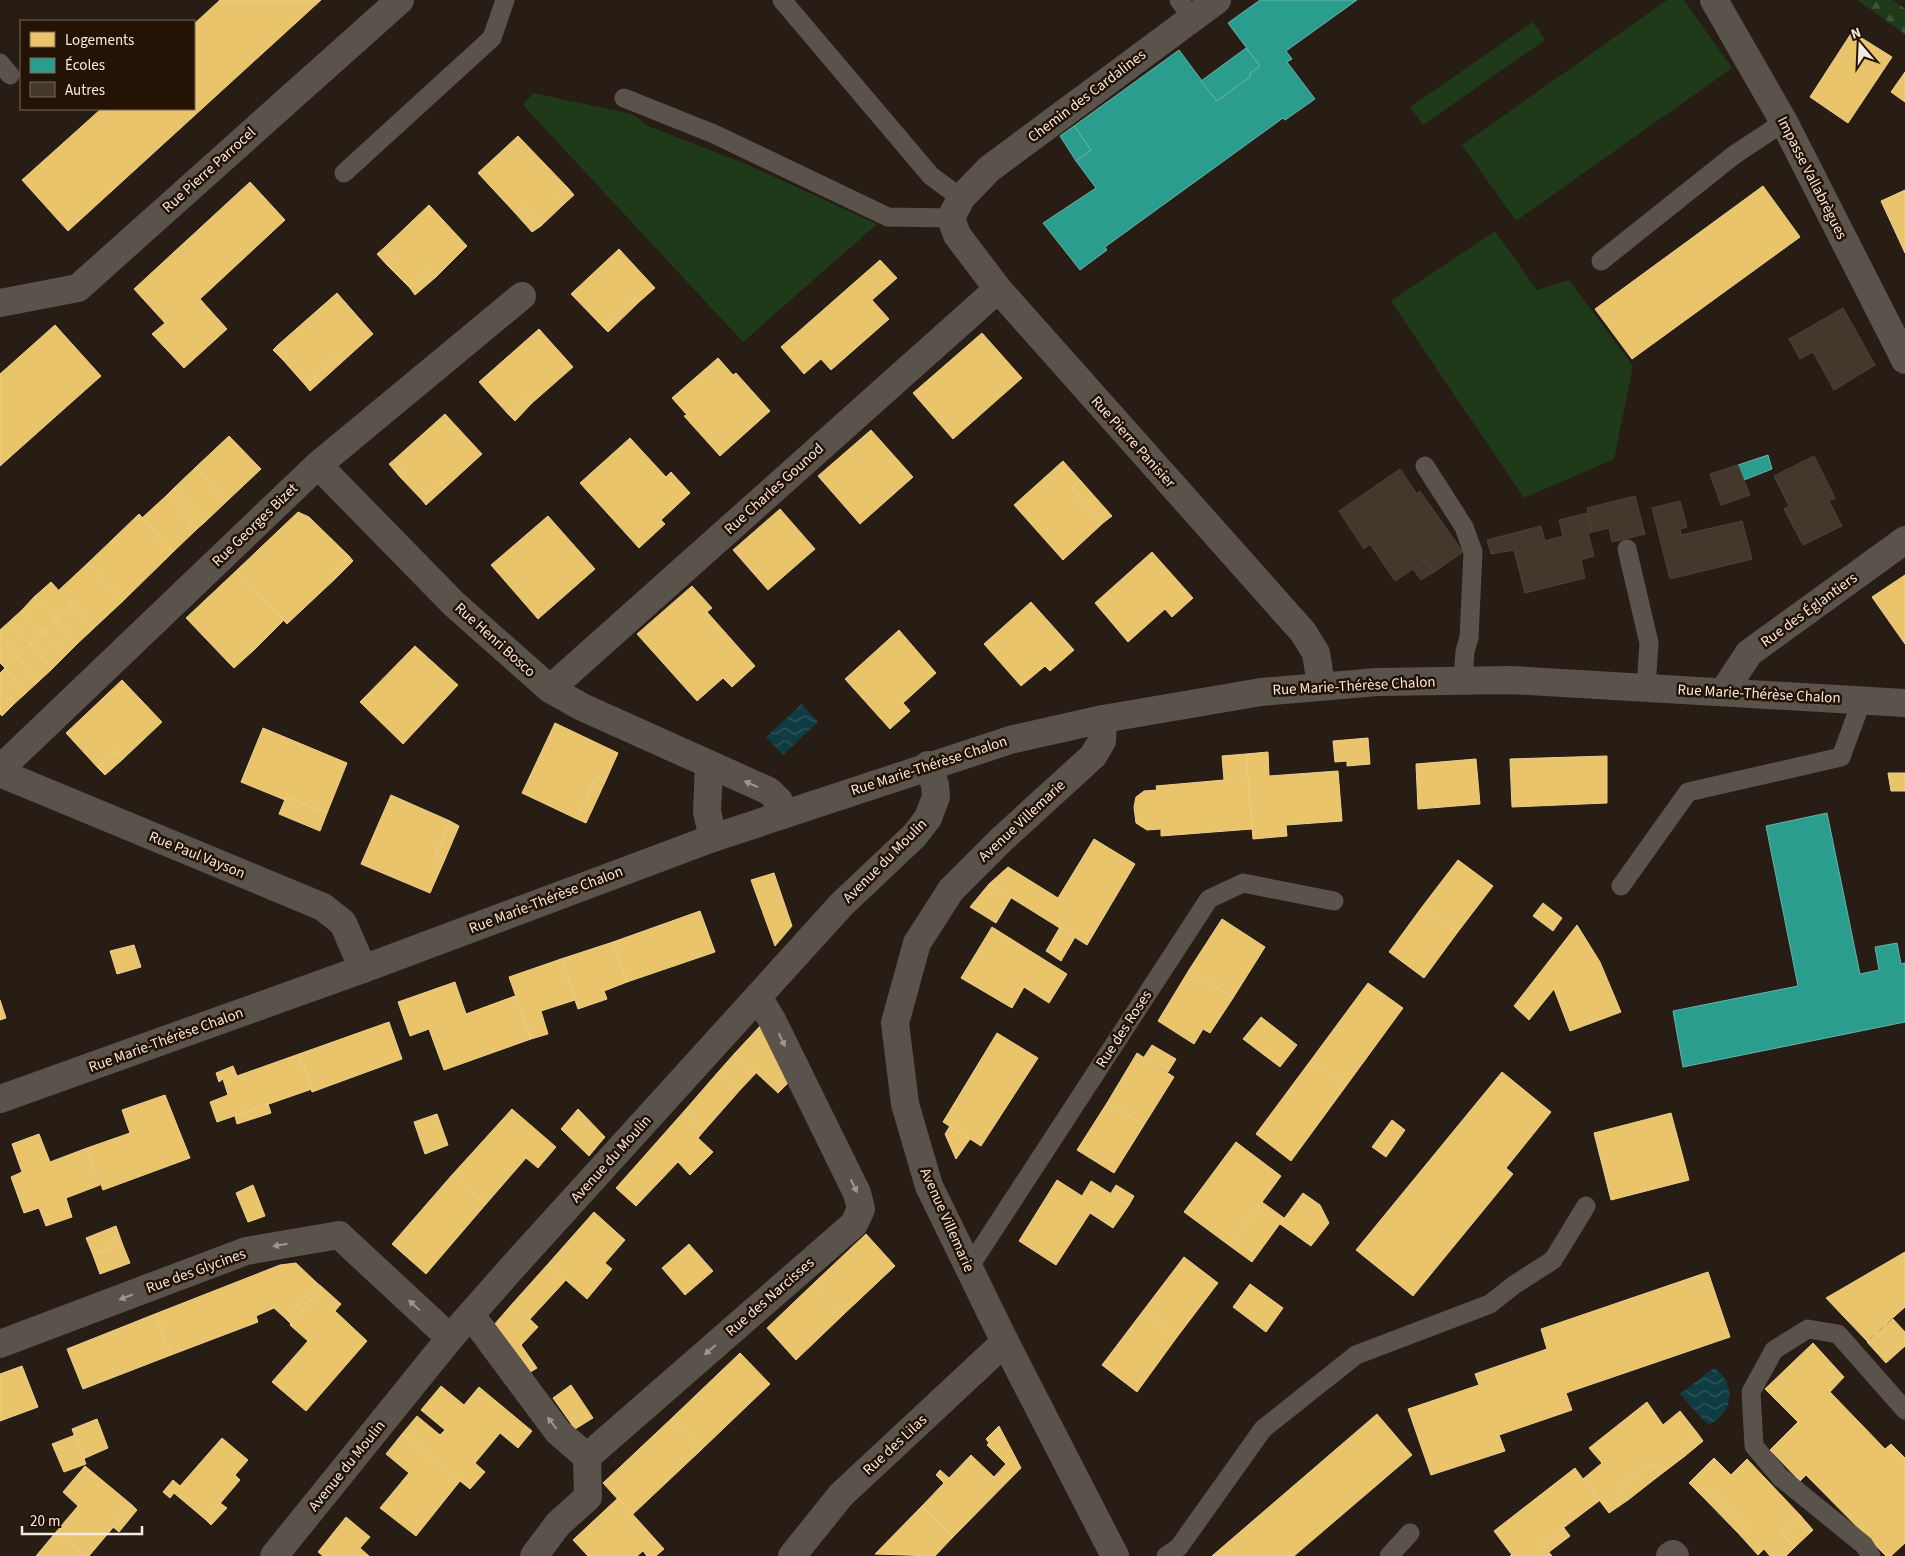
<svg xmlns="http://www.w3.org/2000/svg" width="1905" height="1556" viewBox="0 0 1905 1556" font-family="'Source Sans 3',sans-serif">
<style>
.green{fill:#1e3a18}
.forest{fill:url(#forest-firs)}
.water{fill:url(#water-waves)}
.homes{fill:#e9c46a;stroke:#edcf8d}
.schools{fill:#2a9d8f;stroke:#67b4a7}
.building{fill:#44372c;stroke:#4b433c}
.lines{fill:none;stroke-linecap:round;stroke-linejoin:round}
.service{stroke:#5a534c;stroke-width:19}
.minor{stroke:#5a534c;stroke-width:28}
.oneway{fill:#a0968f}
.labels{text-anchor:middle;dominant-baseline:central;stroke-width:5;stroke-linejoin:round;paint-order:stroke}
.street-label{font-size:15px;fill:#f6e9e0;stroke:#241305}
</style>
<defs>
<pattern id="forest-firs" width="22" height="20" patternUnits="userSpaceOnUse" patternTransform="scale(1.25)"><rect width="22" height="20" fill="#1e3a18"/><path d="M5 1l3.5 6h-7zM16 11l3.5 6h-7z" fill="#3f5639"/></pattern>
<pattern id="water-waves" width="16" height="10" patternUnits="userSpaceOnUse" patternTransform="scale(1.25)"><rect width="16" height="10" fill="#0f3c42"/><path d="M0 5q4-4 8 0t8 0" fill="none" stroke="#33585d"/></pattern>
</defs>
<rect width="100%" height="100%" fill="#271d15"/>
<!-- green -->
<g class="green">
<path d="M1667 0H1684L1732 68 1516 221 1462 145Z"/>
<path d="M1533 22 1545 40 1423 125 1410 107Z"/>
<path d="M533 93 632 114 648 126 746 164 877 224 743 342 523 105Z"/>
<path d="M1495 231 1537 290 1569 280 1633 366 1614 459 1524 498 1391 301Z"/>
</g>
<!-- forest -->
<path class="forest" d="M1857 0H1893L1905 9V34Z"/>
<!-- water -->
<g class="water">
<path d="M802 704 818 722 783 755 766 737Z"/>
<path d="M1714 1368C1737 1384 1734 1413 1708 1425L1680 1394Z"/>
</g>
<!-- homes -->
<g class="homes">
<path d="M220 0H321L68 231 22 180 101 109H194V24Z"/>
<path d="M1852 32 1892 57 1848 123 1810 97Z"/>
<path d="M1905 72V102L1891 92Z"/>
<path d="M518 136 568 188 557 198 564 204 541 226 524 206 516 214 478 173Z"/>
<path d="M250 182 285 220 200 299 227 329 184 368 152 334 165 323 134 289Z"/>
<path d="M1763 186 1800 237 1632 359 1595 309Z"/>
<path d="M568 188 574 195 564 204 557 198Z"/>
<path d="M1905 190V253L1881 201Z"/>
<path d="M429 205 467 246 436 277 430 270 410 288 387 265 395 258 385 247Z"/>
<path d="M524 206 541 226 532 232 516 214Z"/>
<path d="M385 247 395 258 387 265 377 254Z"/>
<path d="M619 249 655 288 639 302 635 298 604 328 571 294Z"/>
<path d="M880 260 897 278 872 300 889 319 831 370 821 359 804 374 781 347Z"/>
<path d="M430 270 436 277 415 295 410 288Z"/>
<path d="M337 293 373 334 341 363 337 358 306 386 283 360 288 356 278 345Z"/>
<path d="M635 298 639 302 608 332 604 328Z"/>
<path d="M55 325 101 376 0 466V374Z"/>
<path d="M539 329 573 367 532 403 528 398 509 415 479 382Z"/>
<path d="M982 333 1022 378 953 439 913 393Z"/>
<path d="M278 345 288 356 283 360 273 350Z"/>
<path d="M337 358 341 363 310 391 306 386Z"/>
<path d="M718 358 733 375 736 373 770 411 720 456 684 416 687 415 672 398Z"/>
<path d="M528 398 532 403 515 421 509 415Z"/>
<path d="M445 414 482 454 446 487 441 482 422 500 400 477 406 471 395 459Z"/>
<path d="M871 430 913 477 860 524 818 476Z"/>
<path d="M229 436 261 469 226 502 196 467Z"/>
<path d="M630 438 666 477 671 472 690 493 661 520 665 524 639 548 580 483Z"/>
<path d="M395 459 406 471 400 477 389 464Z"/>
<path d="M1063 461 1080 480 1072 488 1103 523 1063 560 1014 505Z"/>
<path d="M196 467 226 502 205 522 174 488Z"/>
<path d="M1080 480 1112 516 1103 523 1072 488Z"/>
<path d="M441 482 446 487 426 505 422 500Z"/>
<path d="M174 488 205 522 197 529 166 496Z"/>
<path d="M166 496 197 529 173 552 142 518Z"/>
<path d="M780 509 815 549 768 590 733 550Z"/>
<path d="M298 512 309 517 349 556 332 574 336 578 287 624 236 571Z"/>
<path d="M139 514 173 552 123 601 88 563Z"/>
<path d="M548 516 595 569 538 619 491 565Z"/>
<path d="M1152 552 1193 598 1172 617 1165 609 1128 642 1095 603Z"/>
<path d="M349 556 353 561 336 578 332 574Z"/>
<path d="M88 563 123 601 93 629 59 590Z"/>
<path d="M236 571 284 620 254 650 249 644 229 663 186 618Z"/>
<path d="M1905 575V644L1872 597Z"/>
<path d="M51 582 72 605 56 620 34 597Z"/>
<path d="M692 586 712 608 707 612 755 666 732 687 723 678 697 701 637 634Z"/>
<path d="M34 597 56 620 43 632 22 610Z"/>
<path d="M1031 602 1074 650 1050 671 1045 666 1021 686 984 644Z"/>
<path d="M72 605 93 629 77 644 56 620Z"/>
<path d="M22 610 43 632 31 644 10 621Z"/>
<path d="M56 620 77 644 65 656 43 632Z"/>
<path d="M10 621 31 644 17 657 0 638V630Z"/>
<path d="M899 630 936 673 903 703 910 711 890 729 845 679Z"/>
<path d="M43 632 65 656 52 669 31 644Z"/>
<path d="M0 638 17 657 5 668 0 663Z"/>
<path d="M31 644 52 669 38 682 17 657Z"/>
<path d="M249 644 254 650 234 668 229 663Z"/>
<path d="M415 646 458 685 403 744 360 702Z"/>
<path d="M17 657 38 682 26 693 5 668Z"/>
<path d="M5 668 26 693 14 704 0 689V673Z"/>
<path d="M122 680 162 722 123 759 116 751 98 768 66 733Z"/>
<path d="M0 689 14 704 2 716 0 714Z"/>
<path d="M555 723 618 753 605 782 596 777 577 819 522 793Z"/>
<path d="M263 728 347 763 327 813 286 797 285 800 241 782Z"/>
<path d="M1368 738 1370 764 1347 766V761L1335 762 1333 741Z"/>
<path d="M116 751 123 759 105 775 98 768Z"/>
<path d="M1268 752 1269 776 1338 771 1342 821 1286 825 1287 836 1253 839 1246 754Z"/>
<path d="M1246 754 1252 829 1161 836V829L1147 830 1136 823 1134 807 1136 797 1144 791 1157 790 1156 786 1224 780 1222 756Z"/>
<path d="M1607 756V803L1512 807 1510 759Z"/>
<path d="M1476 759 1480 804 1418 809 1416 764Z"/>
<path d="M1888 773H1905V791H1891Z"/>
<path d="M596 777 605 782 586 823 577 819Z"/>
<path d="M391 795 450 821 436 855 445 859 430 893 361 864Z"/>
<path d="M286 797 327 813 320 831 279 814Z"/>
<path d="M450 821 459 826 445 859 436 855Z"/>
<path d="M1094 839 1135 864 1087 945 989 884 1008 867 1058 898Z"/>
<path d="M1458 860 1493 886 1457 933 1422 907Z"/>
<path d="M774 873 792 926 775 946 751 880Z"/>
<path d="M989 884 1011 898 996 923 970 907Z"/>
<path d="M1543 903 1562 918 1553 931 1533 916Z"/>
<path d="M1422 907 1457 933 1424 978 1389 952Z"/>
<path d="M700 911 715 952 627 982 613 942Z"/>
<path d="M1222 919 1265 947 1233 998 1189 970Z"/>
<path d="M1577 925 1600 962 1621 1012 1570 1031 1554 989 1529 1020 1514 1006Z"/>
<path d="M992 927 1067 974 1049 1003 1024 987 1012 1008 961 978Z"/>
<path d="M1060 927 1075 937 1061 961 1046 951Z"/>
<path d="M613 942 627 982 604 991 607 999 578 1009 561 959Z"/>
<path d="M134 945 141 967 117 974 110 951Z"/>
<path d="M561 959 575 1000 541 1011 548 1034 531 1039 509 977Z"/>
<path d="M1189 970 1233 998 1210 1033 1203 1029 1194 1044 1158 1021Z"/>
<path d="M455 982 466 1014 515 996 531 1039 444 1070 429 1029 410 1036 398 1002Z"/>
<path d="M1368 983 1403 1008 1346 1086 1311 1060Z"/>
<path d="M0 1000 6 1018 0 1020Z"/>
<path d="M1261 1017 1297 1045 1280 1067 1243 1039Z"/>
<path d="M389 1022 402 1059 312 1092 299 1054Z"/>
<path d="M761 1025 790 1081 778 1093 735 1053Z"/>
<path d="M997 1033 1038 1058 981 1146 943 1122Z"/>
<path d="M1152 1045 1176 1059 1168 1072 1144 1057Z"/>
<path d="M735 1053 756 1073 740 1090 719 1071Z"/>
<path d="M1137 1053 1174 1077 1144 1125 1107 1103Z"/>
<path d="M299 1054 312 1089 217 1122 210 1102 228 1095 223 1079 219 1082 216 1073 233 1066 237 1076Z"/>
<path d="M1311 1060 1346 1086 1291 1161 1256 1134Z"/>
<path d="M719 1071 740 1090 703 1132 686 1109Z"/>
<path d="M1502 1072 1551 1112 1506 1168 1513 1174 1413 1296 1356 1250Z"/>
<path d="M165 1095 190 1158 103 1190 87 1148 130 1133 122 1110Z"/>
<path d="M1107 1103 1144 1125 1114 1173 1077 1150Z"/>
<path d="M268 1104 271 1113 237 1124 235 1116Z"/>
<path d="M512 1109 556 1147 538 1168 526 1158 486 1204 452 1175Z"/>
<path d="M578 1109 605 1137 589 1156 561 1129Z"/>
<path d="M686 1109 703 1132 698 1138 713 1152 690 1175 678 1162 636 1206 616 1188Z"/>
<path d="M1671 1113 1689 1180 1611 1200 1594 1133Z"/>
<path d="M437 1114 448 1145 425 1154 414 1122Z"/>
<path d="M1392 1120 1405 1130 1386 1157 1372 1147Z"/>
<path d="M950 1126 970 1139 956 1159 945 1134Z"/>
<path d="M39 1134 50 1162 87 1148 100 1185 66 1198 72 1217 46 1226 39 1208 24 1213 11 1177 22 1172 12 1144Z"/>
<path d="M1236 1142 1281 1176 1230 1246 1184 1212Z"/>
<path d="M452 1175 486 1204 426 1274 392 1244Z"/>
<path d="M1057 1180 1082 1196 1091 1181 1129 1205 1113 1228 1090 1213 1056 1265 1019 1241Z"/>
<path d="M253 1185 265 1216 248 1222 236 1193Z"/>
<path d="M1116 1185 1134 1196 1129 1205 1111 1193Z"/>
<path d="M1303 1193 1320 1205 1329 1223 1311 1246 1280 1224Z"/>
<path d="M1262 1202 1284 1218 1252 1262 1230 1246Z"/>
<path d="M594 1212 625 1240 605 1263 612 1269 587 1299 548 1264Z"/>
<path d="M116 1226 122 1243 93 1255 86 1238Z"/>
<path d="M866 1234 895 1266 844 1314 814 1283Z"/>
<path d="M122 1243 130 1263 100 1274 93 1255Z"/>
<path d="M689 1244 713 1271 685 1295 662 1268Z"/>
<path d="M1905 1252V1307L1867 1341 1826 1298Z"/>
<path d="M1184 1257 1218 1283 1177 1337 1143 1311Z"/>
<path d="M296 1263 317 1283 286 1319 274 1308 256 1316 258 1322 171 1355 155 1314 280 1265Z"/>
<path d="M548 1264 566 1280 530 1319 513 1303Z"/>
<path d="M1708 1272 1730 1337 1566 1393 1572 1410 1499 1435 1505 1451 1431 1475 1408 1409 1479 1385 1475 1374 1547 1349 1541 1329Z"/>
<path d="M317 1283 322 1287 291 1324 286 1319Z"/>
<path d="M814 1283 844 1314 796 1360 767 1328Z"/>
<path d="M1250 1284 1283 1308 1266 1332 1233 1307Z"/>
<path d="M322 1287 341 1304 335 1311 367 1341 306 1411 272 1382 308 1341 290 1325Z"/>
<path d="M513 1303 538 1327 521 1345 537 1368 527 1374 493 1326Z"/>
<path d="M1143 1311 1177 1337 1137 1392 1102 1365Z"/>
<path d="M155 1314 171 1355 83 1389 67 1349Z"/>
<path d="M1893 1319 1905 1332V1346L1886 1363 1867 1342Z"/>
<path d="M1813 1343 1844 1377 1830 1392 1885 1449 1891 1444 1905 1458V1543L1891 1556H1886L1806 1475 1800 1481 1770 1450 1798 1422 1765 1389Z"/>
<path d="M740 1353 770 1384 701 1450 672 1418Z"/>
<path d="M22 1366 38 1407 0 1421V1374Z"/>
<path d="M571 1385 593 1418 575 1429 553 1398Z"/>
<path d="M441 1386 464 1405 479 1387 532 1431 518 1448 500 1433 475 1463 485 1472 470 1489 402 1434 417 1416 440 1435 445 1430 421 1410Z"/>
<path d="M1647 1402 1663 1425 1680 1411 1698 1434 1680 1449 1685 1456 1660 1475 1652 1464 1619 1489 1628 1500 1609 1513 1583 1479 1602 1463 1589 1448Z"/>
<path d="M1377 1414 1412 1455 1294 1556H1212Z"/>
<path d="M672 1418 701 1450 632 1515 603 1483Z"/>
<path d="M97 1419 108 1448 83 1459 72 1429Z"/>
<path d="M999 1426 1021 1468 953 1537 922 1506 944 1483 936 1475 940 1470 949 1478 971 1455 994 1477 1006 1464 987 1445 989 1443 986 1439Z"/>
<path d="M402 1434 460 1481 416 1536 380 1508 409 1473 386 1454Z"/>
<path d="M1698 1434 1703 1441 1685 1456 1680 1449Z"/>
<path d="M75 1435 86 1464 64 1472 52 1444Z"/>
<path d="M222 1438 248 1460 235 1475 240 1480 206 1520 174 1493 170 1498 163 1492 173 1480 180 1486Z"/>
<path d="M1714 1458 1731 1475 1747 1459 1800 1515 1781 1533 1795 1547 1786 1556H1770L1764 1549 1758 1555 1739 1534 1746 1528 1713 1492 1705 1499 1689 1483Z"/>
<path d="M1652 1464 1660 1475 1628 1500 1619 1489Z"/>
<path d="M85 1466 132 1505 89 1556H85L56 1532 78 1506 63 1492Z"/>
<path d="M1575 1468 1599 1501 1542 1544 1552 1556H1510L1512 1555 1494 1531Z"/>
<path d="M1713 1492 1746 1528 1739 1534 1705 1499Z"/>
<path d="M618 1498 664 1549 656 1556H647L643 1551 637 1556H588L573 1540Z"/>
<path d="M220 1503 227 1508 211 1525 206 1520Z"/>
<path d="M132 1505 137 1510 119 1532 113 1527Z"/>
<path d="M922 1506 953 1537 935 1556 875 1554Z"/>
<path d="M1800 1515 1813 1530 1795 1547 1781 1533Z"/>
<path d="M346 1517 370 1537 360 1548 369 1556H323L318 1552Z"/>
<path d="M1564 1528 1570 1536 1549 1552 1542 1544Z"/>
<path d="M56 1532 85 1556H36Z"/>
</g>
<!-- schools -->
<g class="schools">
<path d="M1260 0H1357L1286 51 1292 59 1287 62 1315 99 1285 120 1283 118 1105 247 1107 250 1080 270 1043 223 1096 188 1076 161 1091 150 1074 126 1179 50 1217 101 1251 76 1249 74 1260 66 1228 23Z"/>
<path d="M1246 48 1260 66 1249 74 1251 76 1217 101 1201 81Z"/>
<path d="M1074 126 1091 150 1076 161 1060 136Z"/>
<path d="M1768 455 1772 469 1744 480 1738 465Z"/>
<path d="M1827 813 1860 974 1879 970 1875 947 1897 943 1901 964 1905 963V1022L1683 1067 1673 1011 1798 986 1766 826Z"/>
</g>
<!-- building -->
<g class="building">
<path d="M1843 308 1875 365 1834 390 1813 352 1800 359 1789 339Z"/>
<path d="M1814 456 1835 498 1829 501 1842 526 1803 545 1784 509 1789 506 1774 476Z"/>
<path d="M1738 465 1750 495 1721 505 1710 474Z"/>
<path d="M1400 469 1417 494 1420 491 1463 552 1434 572 1426 560 1395 581 1370 544 1364 549 1339 511Z"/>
<path d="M1635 496 1645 534 1612 542 1609 528 1592 532 1587 508Z"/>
<path d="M1680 501 1687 527 1680 529 1681 535 1742 521 1752 559 1670 579 1652 508Z"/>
<path d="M1588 513 1592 532 1588 533 1594 556 1581 560 1585 578 1525 593 1514 550 1491 554 1487 540 1541 526 1545 541 1563 536 1559 520Z"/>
<path d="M1426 560 1434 572 1421 580 1413 569Z"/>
</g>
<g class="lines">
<!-- service -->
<g class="service">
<path d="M782 0 931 176 961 198"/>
<path d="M1179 0 1192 18"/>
<path d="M0 63 10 75"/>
<path d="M624 98 714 134 888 217 951 218"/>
<path d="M344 173 492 38 505 0"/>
<path d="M1601 261 1734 155 1784 122"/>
<path d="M1425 466 1464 527 1473 552 1469 638 1465 651 1463 681"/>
<path d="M1627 549 1649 643 1646 687"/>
<path d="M1621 886 1688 792 1841 757 1862 700"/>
<path d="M968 1269 1209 899 1243 883 1334 901"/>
<path d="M1166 1556 1179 1547 1263 1429 1356 1355 1490 1304 1514 1285 1553 1260 1586 1206"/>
<path d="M1389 1556 1410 1533"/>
<path d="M1871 1556 1864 1545 1780 1477 1754 1446 1751 1392 1774 1350 1808 1329 1838 1334 1905 1410"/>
</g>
<!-- minor -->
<g class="minor">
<path d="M1217 0 989 169 961 198 951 218 957 235 998 289 1303 632 1316 653 1321 685"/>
<path d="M1714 0 1784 122 1905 360"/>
<path d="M0 303 78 288 400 0"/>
<path d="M318 465 454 604 550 689 582 707 769 791 779 801 785 813"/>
<path d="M550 689 998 289"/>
<path d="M1724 691 1749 653 1905 540"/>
<path d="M1103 719 1102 741 1093 756 1001 840 951 890 917 943 895 1023 905 1104 929 1186 1005 1342 1115 1556"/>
<path d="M709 765 707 812 713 838"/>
<path d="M0 769 318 465 522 296"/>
<path d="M0 773 323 907 343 923 363 969"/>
<path d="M0 1099 363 969 713 838 1010 740 1103 719 1261 692 1377 682 1511 680 1905 703"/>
<path d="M471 1315 558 1432 587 1457"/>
<path d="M0 1344 246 1251 339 1235 450 1338"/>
<path d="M587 1457 854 1224 861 1209 857 1193 772 1020 758 997"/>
<path d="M274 1556 450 1338 510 1270 842 904 914 836 928 818 936 797 935 785 928 765"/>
<path d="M534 1556 558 1524 588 1497 587 1457"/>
<path d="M792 1556 841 1495 1005 1342"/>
<path d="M1670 1556 1673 1554 1675 1556"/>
</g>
</g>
<!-- one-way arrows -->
<defs><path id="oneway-solid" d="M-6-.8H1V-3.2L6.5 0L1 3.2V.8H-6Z" transform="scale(1.25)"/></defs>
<g class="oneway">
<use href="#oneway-solid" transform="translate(751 784) rotate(-156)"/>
<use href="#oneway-solid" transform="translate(782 1040) rotate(64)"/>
<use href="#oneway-solid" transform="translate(854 1186) rotate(64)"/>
<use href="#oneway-solid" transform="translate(280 1245) rotate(170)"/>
<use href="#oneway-solid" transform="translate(126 1297) rotate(159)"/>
<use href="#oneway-solid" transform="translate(414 1305) rotate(-137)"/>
<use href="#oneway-solid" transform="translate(710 1350) rotate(139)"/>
<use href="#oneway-solid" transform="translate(552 1423) rotate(-127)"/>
</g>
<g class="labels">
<!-- street labels -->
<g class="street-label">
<text transform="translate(1087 96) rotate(-37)">Chemin des Cardalines</text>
<text transform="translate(209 170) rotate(-42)">Rue Pierre Parrocel</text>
<text transform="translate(1812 178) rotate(63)">Impasse Vallabrègues</text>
<text transform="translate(1133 442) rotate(48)">Rue Pierre Panisier</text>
<text transform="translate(774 489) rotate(-42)">Rue Charles Gounod</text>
<text transform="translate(255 525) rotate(-44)">Rue Georges Bizet</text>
<text transform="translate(1809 610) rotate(-36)">Rue des Églantiers</text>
<text transform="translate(495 640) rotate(42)">Rue Henri Bosco</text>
<text transform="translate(1354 686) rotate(-3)">Rue Marie-Thérèse Chalon</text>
<text transform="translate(1759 694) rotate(3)">Rue Marie-Thérèse Chalon</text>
<text transform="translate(929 766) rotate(-18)">Rue Marie-Thérèse Chalon</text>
<text transform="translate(1022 821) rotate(-43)">Avenue Villemarie</text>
<text transform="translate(197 855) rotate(22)">Rue Paul Vayson</text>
<text transform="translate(885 861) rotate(-45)">Avenue du Moulin</text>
<text transform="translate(546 900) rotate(-21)">Rue Marie-Thérèse Chalon</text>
<text transform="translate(1124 1029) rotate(-57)">Rue des Roses</text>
<text transform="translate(166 1040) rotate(-20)">Rue Marie-Thérèse Chalon</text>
<text transform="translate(611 1159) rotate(-48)">Avenue du Moulin</text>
<text transform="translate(947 1220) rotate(66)">Avenue Villemarie</text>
<text transform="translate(196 1271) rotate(-20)">Rue des Glycines</text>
<text transform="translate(770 1297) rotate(-41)">Rue des Narcisses</text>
<text transform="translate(895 1445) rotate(-43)">Rue des Lilas</text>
<text transform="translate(347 1466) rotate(-51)">Avenue du Moulin</text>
</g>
</g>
<!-- legend -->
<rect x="20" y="20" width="175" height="90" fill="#241305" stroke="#78695d"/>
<rect x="30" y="32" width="25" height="15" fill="#e9c46a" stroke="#78695d"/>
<text x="65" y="45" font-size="15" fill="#f6e9e0">Logements</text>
<rect x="30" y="58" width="25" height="15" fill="#2a9d8f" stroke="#78695d"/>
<text x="65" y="70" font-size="15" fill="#f6e9e0">Écoles</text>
<rect x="30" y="82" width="25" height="15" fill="#44372c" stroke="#78695d"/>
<text x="65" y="95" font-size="15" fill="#f6e9e0">Autres</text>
<!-- north arrow -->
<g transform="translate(1860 45) rotate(341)" stroke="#241305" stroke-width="4" paint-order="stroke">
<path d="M0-4L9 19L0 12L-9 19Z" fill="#f6e9e0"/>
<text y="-8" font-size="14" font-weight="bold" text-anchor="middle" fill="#f6e9e0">N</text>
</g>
<!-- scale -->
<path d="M22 1526v8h120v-8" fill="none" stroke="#f6e9e0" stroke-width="2.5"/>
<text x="30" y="1526" font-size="15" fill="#f6e9e0" stroke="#241305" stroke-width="4" paint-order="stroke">20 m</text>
</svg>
